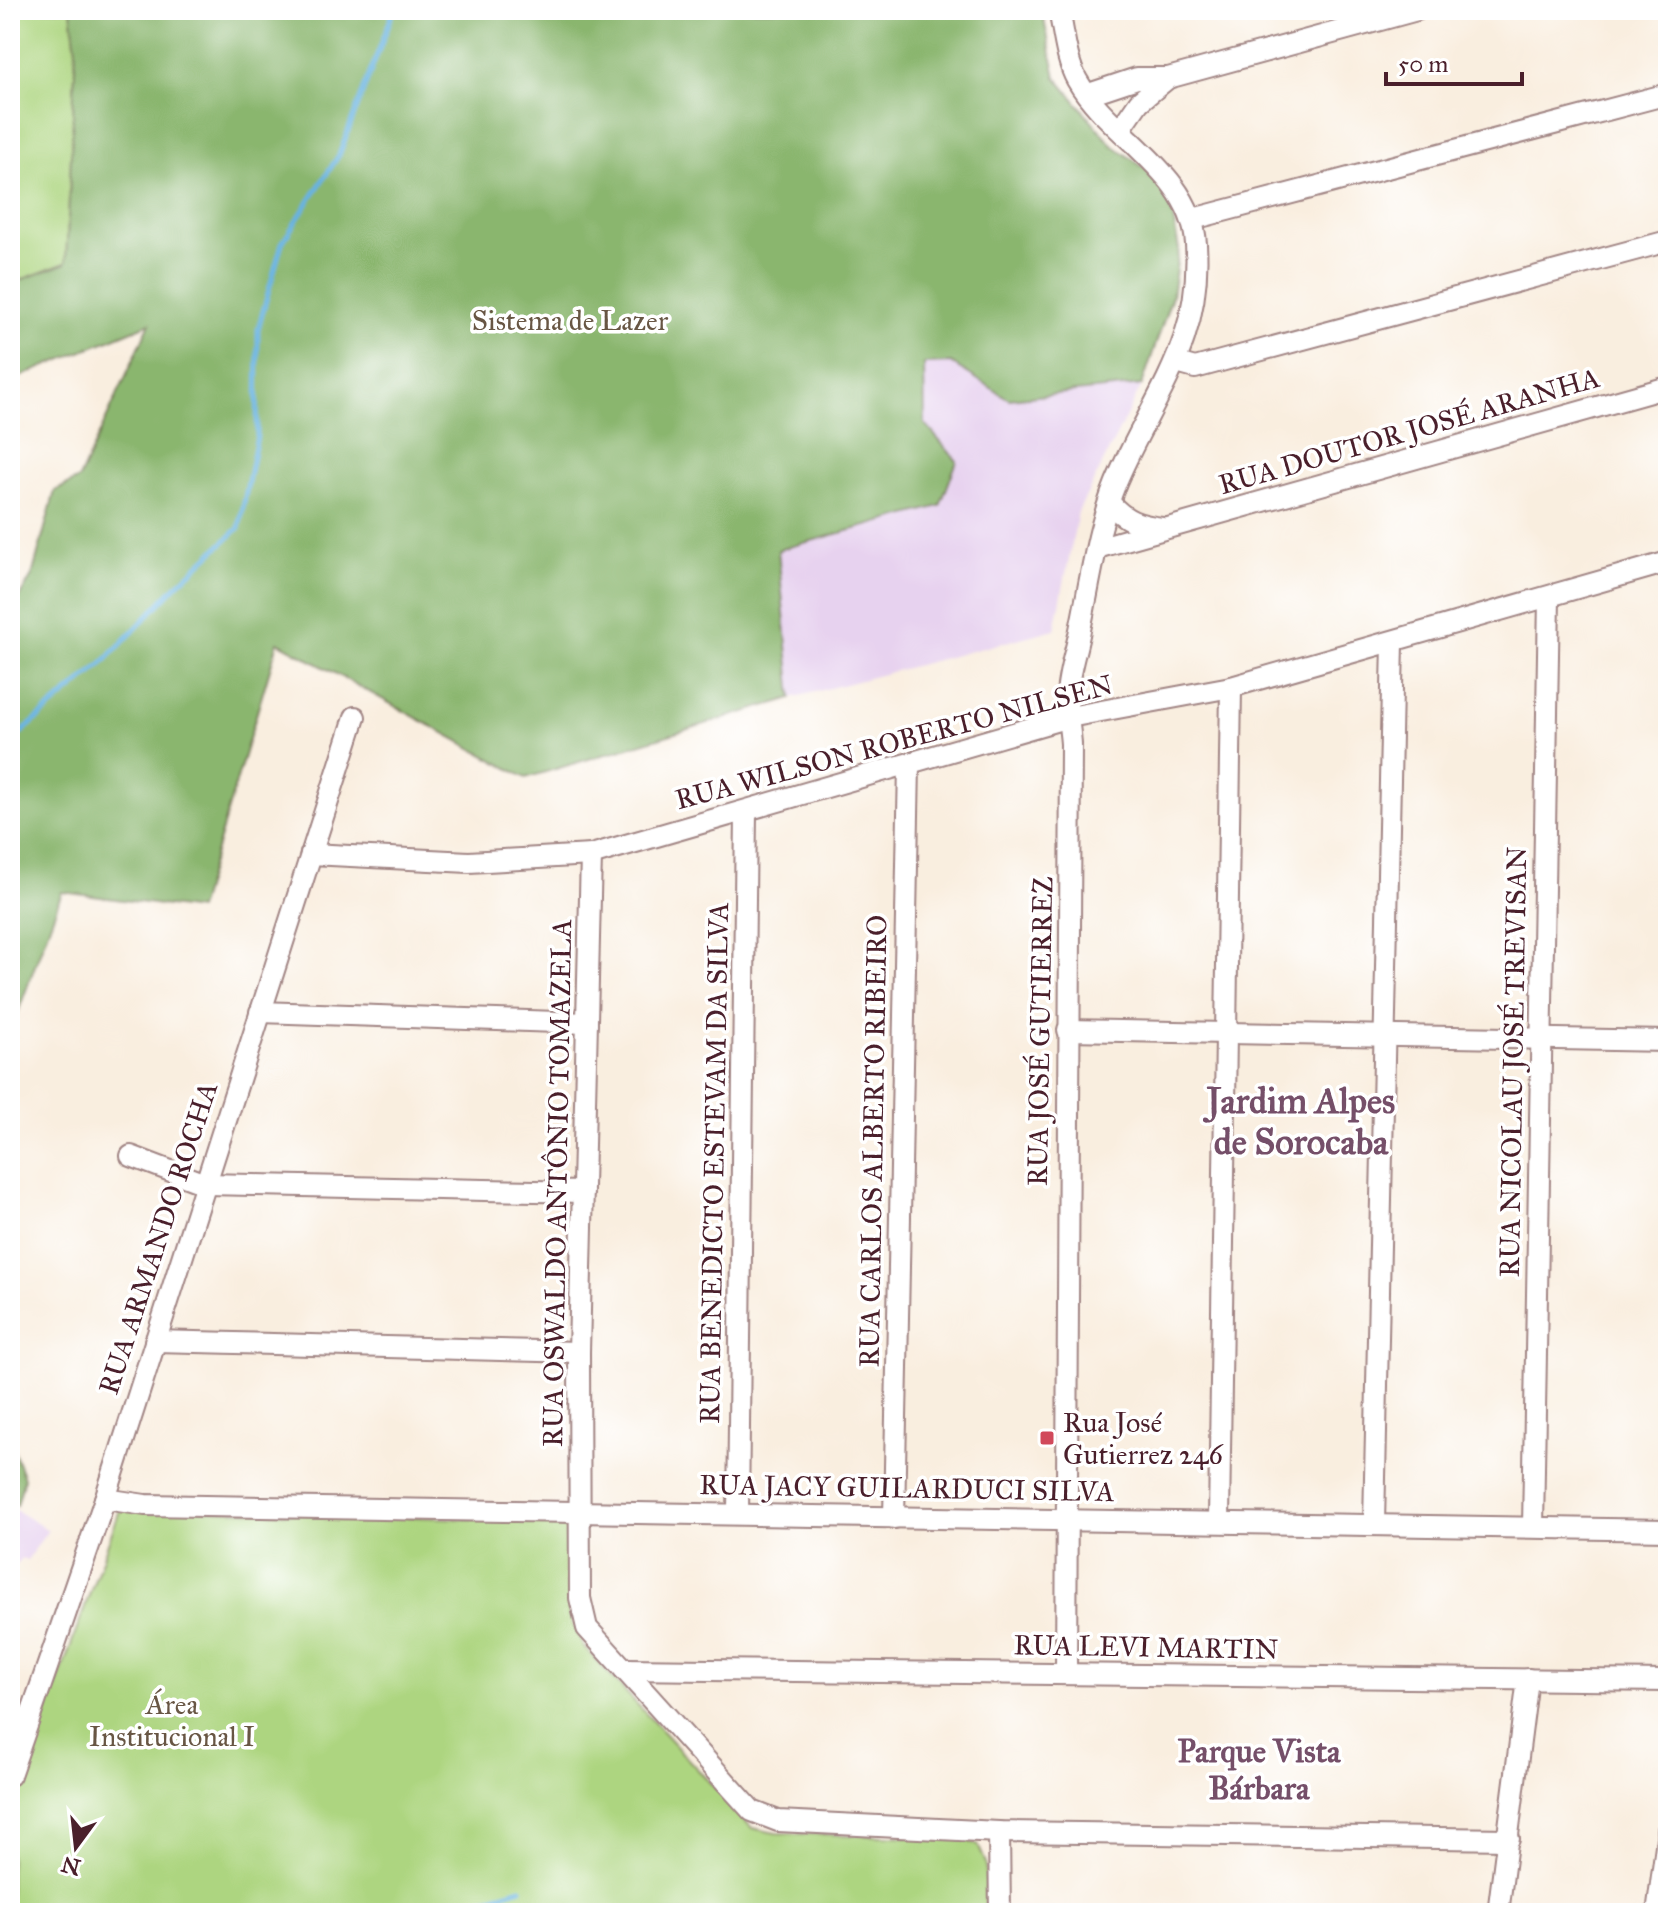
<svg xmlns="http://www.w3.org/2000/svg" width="1678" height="1923" viewBox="0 0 1678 1923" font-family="'IM FELL Great Primer',serif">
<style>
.built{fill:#e7d2ef}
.green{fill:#add580;stroke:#7c7a56;stroke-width:2}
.forest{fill:#8ab66e;stroke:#6a6a4c;stroke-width:2}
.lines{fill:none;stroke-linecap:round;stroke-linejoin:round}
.stream{stroke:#68b3e1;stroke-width:5}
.street-casing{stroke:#a28685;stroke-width:24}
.street{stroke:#fff;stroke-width:20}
.poi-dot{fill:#d1495b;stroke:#fff;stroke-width:3}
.labels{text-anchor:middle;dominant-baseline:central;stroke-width:7;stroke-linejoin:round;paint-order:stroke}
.park-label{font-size:28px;fill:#685644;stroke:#fff}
.street-label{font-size:28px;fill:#4a1f2b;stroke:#fff}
.poi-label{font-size:28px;fill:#4a1f2b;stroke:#fff;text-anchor:start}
.quarter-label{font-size:32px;font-weight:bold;fill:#754f69;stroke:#fff}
.district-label{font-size:36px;font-weight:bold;fill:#754f69;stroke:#fff}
</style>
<rect width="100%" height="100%" fill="#fff"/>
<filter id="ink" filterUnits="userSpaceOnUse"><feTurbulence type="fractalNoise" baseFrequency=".0125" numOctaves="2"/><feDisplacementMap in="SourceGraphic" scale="16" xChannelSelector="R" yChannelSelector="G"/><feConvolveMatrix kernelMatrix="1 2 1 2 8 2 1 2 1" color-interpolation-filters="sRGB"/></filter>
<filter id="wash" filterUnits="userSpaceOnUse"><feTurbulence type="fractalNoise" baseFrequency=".006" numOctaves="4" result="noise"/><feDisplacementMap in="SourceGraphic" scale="32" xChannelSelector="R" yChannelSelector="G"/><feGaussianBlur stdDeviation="1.8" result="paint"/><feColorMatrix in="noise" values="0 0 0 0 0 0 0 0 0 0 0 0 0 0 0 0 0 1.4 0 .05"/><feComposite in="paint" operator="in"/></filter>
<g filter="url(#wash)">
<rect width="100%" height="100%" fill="#f9eedf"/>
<!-- built -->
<g class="built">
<path d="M951 363 1009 399 1142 385 1078 512 1055 629 792 698 778 549 940 505 957 461 925 424 924 364Z"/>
<path d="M10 1507 48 1530 27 1560 21 1558 10 1574Z"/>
</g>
<!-- green -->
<g class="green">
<path d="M10 10H71L76 50 66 263 10 284Z"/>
<path d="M121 1507 560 1522 566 1530 572 1621 583 1646 752 1828 776 1833 961 1838 978 1845 986 1863 985 1913H10V1814Z"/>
</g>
<!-- forest -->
<g class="forest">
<path d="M71 10H1042L1056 77 1111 144 1150 172 1170 202 1179 249 1172 296 1142 385 1009 399 951 363 924 364 925 424 957 461 940 506 778 550 792 698 526 778 278 642 198 910 62 892 10 1034V612L32 576 55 491 79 479 150 323 10 381V284L66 263 76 50Z"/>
<path d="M10 1441 24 1478 17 1505 10 1502Z"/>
</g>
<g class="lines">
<!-- stream -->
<g class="stream">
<path d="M10 742 103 663 176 586 239 528 257 436 258 329 282 243 339 155 394 10"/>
<path d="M439 1913 521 1888"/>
</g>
</g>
</g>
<g filter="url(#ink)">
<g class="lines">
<!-- street casing -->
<g class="street-casing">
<g id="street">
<path d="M1059 10C1064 33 1066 60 1077 80 1109 136 1192 173 1196 244 1202 340 1157 391 1121 471 1098 520 1091 578 1080 630 1076 651 1068 674 1067 695 1066 711 1070 728 1071 744L1066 1674"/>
<path d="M1089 94 1137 78H1168L1417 10"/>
<path d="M1121 128 1139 102 1168 78"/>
<path d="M1193 219 1668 94"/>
<path d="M1177 363 1195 368 1668 241"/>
<path d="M1110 503C1125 521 1139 525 1162 528"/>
<path d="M1097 548 1668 387"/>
<path d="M311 854 469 862 591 855 1069 717 1231 687 1668 562"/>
<path d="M591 855 579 1352 580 1598 587 1628 752 1811 778 1821 999 1832 1509 1839"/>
<path d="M260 1012 587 1023"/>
<path d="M1068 1030 1668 1041"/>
<path d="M131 1156 205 1184 583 1192"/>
<path d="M155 1341 579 1352"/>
<path d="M105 1499 145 1505 1668 1530"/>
<path d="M738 1514 746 812"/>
<path d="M894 1518 909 765"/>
<path d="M1219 1521 1231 687"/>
<path d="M1374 1524 1393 642"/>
<path d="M1533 1527 1549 597"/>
<path d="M624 1669 1668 1681"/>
<path d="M10 1775 105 1499 355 717"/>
<path d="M999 1832 1000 1913"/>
<path d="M1498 1913 1528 1679"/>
<path d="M1657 1913 1668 1830"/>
</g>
</g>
<!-- street -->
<use href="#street" class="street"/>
</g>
</g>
<!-- markers -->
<rect class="poi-dot" x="1039" y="1430" width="16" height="16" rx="4"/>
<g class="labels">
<!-- park labels -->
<g class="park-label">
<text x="570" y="320">Sistema de Lazer</text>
<text x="172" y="1704">Área<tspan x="172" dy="32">Institucional I</tspan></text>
</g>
<!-- street labels -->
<g class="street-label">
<text transform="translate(1409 431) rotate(-16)">RUA DOUTOR JOSÉ ARANHA</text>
<text transform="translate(894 742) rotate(-15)">RUA WILSON ROBERTO NILSEN</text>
<text transform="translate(1040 1031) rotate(-89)">RUA JOSÉ GUTIERREZ</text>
<text transform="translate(1513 1062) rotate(-89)">RUA NICOLAU JOSÉ TREVISAN</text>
<text transform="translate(873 1141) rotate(-89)">RUA CARLOS ALBERTO RIBEIRO</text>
<text transform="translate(714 1163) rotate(-89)">RUA BENEDICTO ESTEVAM DA SILVA</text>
<text transform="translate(557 1183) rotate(-89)">RUA OSWALDO ANTÔNIO TOMAZELA</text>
<text transform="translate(158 1238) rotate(-72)">RUA ARMANDO ROCHA</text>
<text transform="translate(907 1488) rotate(1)">RUA JACY GUILARDUCI SILVA</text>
<text transform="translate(1146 1647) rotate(1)">RUA LEVI MARTIN</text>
</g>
<!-- poi labels -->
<g class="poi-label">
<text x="1063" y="1422">Rua José<tspan x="1063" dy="32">Gutierrez 246</tspan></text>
</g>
<!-- quarter labels -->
<g class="quarter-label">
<text x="1259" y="1751">Parque Vista<tspan x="1259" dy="37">Bárbara</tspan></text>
</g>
<!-- district labels -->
<g class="district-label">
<text x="1301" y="1101">Jardim Alpes<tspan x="1301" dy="41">de Sorocaba</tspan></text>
</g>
</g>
<!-- margin -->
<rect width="1678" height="1923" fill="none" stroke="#fff" stroke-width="40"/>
<!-- north arrow -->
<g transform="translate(76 1847) rotate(195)" stroke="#ffffff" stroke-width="6" paint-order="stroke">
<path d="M0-6L14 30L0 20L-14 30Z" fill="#4a1f2b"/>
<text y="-12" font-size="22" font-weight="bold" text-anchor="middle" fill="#4a1f2b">N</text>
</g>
<!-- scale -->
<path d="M1386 72v12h136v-12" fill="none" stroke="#4a1f2b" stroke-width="4"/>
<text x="1398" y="72" font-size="24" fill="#4a1f2b" stroke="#ffffff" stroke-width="6" paint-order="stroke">50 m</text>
</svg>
